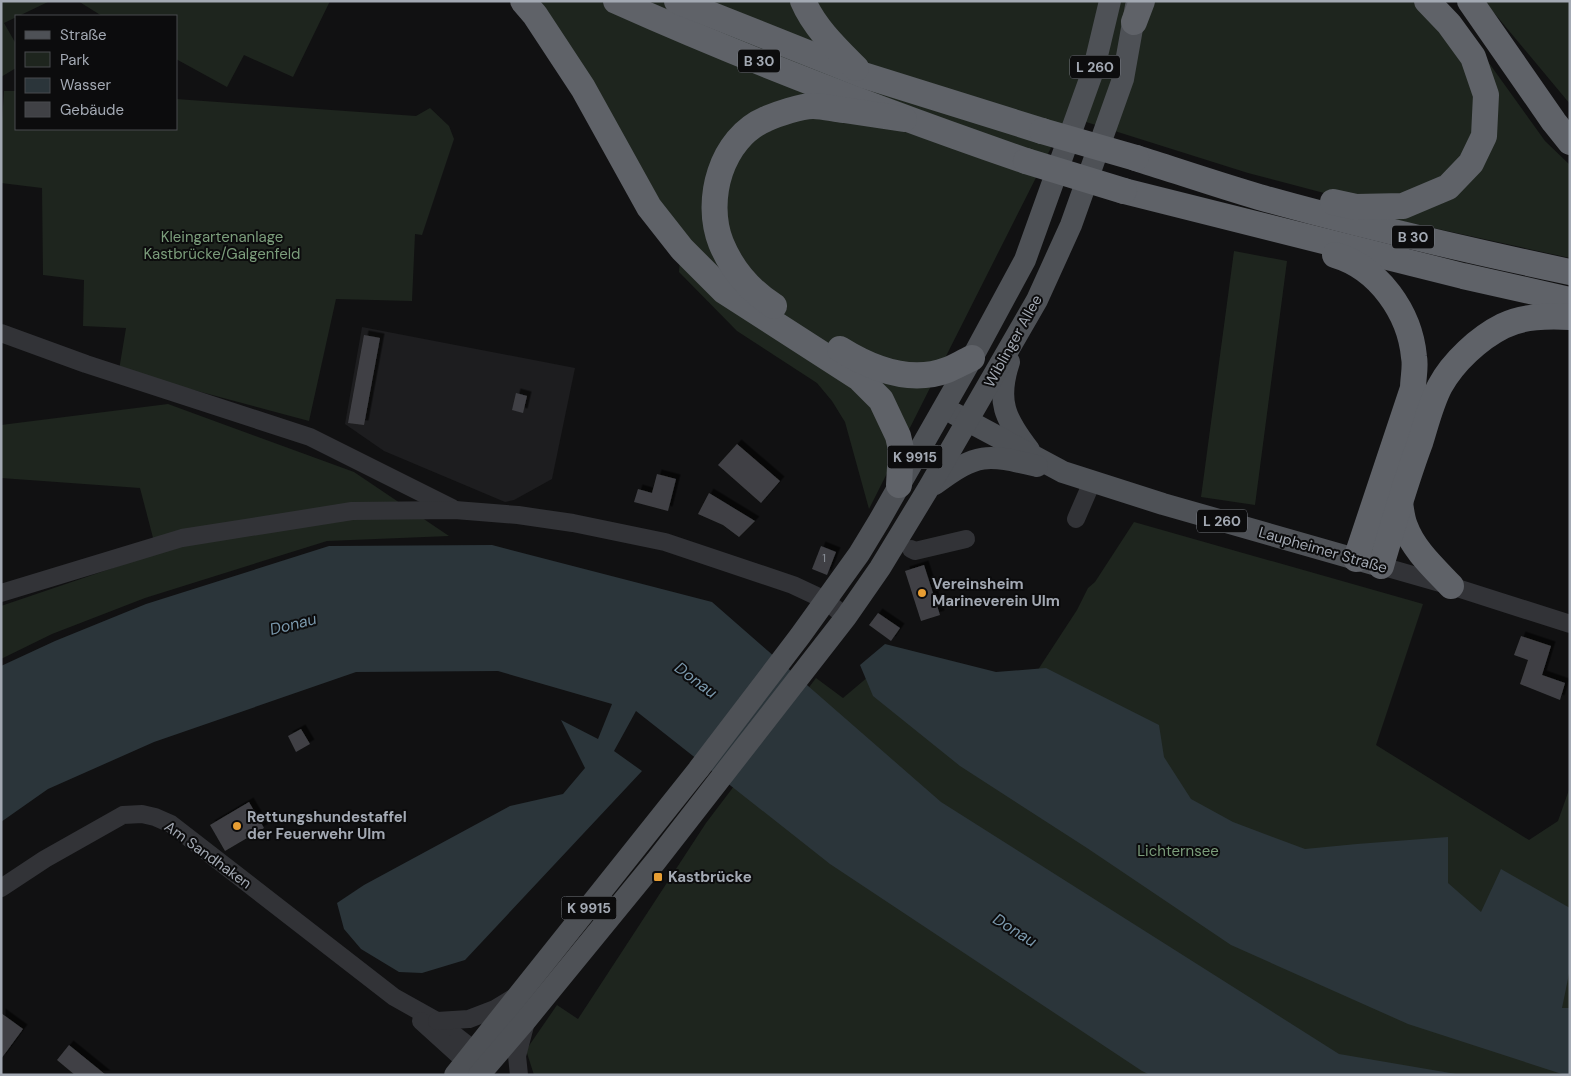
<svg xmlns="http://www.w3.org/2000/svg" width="1571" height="1076" viewBox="0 0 1571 1076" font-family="'DM Sans',sans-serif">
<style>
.built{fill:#1d1d1f}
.green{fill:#1e251e}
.water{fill:#2b353a}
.building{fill:#404145;filter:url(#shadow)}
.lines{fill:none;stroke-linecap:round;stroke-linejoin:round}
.minor{stroke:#323337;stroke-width:18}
.major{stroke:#4e5156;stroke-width:22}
.highway{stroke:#5f6268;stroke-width:26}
.highway-bridge{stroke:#5f6268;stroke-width:26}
.poi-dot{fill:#e89e33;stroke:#0c0c0d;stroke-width:2}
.labels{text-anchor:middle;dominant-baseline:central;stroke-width:4;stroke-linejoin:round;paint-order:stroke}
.number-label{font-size:12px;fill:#8a8f98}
.shield{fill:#0c0c0d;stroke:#767a81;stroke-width:1}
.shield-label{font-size:14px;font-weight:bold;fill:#a3a9b3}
.park-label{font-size:15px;fill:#7b9d7b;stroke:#0c0c0d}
.street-label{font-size:15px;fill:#a3a9b3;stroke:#0c0c0d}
.poi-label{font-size:15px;font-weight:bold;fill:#a3a9b3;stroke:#0c0c0d;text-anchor:start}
.water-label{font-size:16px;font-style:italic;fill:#7b99ad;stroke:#0c0c0d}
</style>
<defs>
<filter id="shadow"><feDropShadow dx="4.5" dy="-4.5" stdDeviation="0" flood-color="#0009"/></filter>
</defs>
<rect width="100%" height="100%" fill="#111112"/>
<!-- built -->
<path class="built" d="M362 327 575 368 552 479 514 500 505 502 384 451 345 424Z"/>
<!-- green -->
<g class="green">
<path d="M1 1H50L4 23 16 44V68L1 77Z"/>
<path d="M78 1H330L293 77 244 55 227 87 176 59V16H102Z"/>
<path d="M531 1H1441L1453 13 1545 141 1570 165V258L1397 220 1343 198 1248 173 1067 116 869 509 845 422 832 401 817 383 737 331 679 272 682 233 637 168Z"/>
<path d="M1481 1H1570V104L1495 14Z"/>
<path d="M4 91H16V129H176V99L416 116 430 108 449 126 454 139 422 235 415 234 412 301 336 299 309 421 119 370 126 328 83 326 84 280 43 275 42 188 1 183V135Z"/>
<path d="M1234 251 1287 261 1255 505 1201 497Z"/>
<path d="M168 404 354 472 449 536 327 541 145 598 52 634 1 659V606L157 553 140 488 1 478V425Z"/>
<path d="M1134 522 1423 604 1376 745 1529 840 1558 821 1570 787V1075H534L526 1050 557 1005 578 1019 706 823 816 678 843 698 901 649 1030 682 1077 610 1088 588 1095 582Z"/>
</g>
<!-- water -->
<g class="water">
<path d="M492 545 712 602 941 802 1339 1054 1462 1075H1150L1142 1071 830 864 636 711 614 751 642 771 465 960 422 973 399 972 361 949 344 929 337 903 364 885 510 806 563 794 585 768 561 720 598 739 612 704 498 671 356 672 154 742 48 789 1 822V666L55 641 146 604 329 546Z"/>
<path d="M885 644 996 672 1046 668 1159 725 1164 757 1191 799 1233 822 1305 849 1357 844 1448 837V883L1481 912 1501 869 1570 908V969L1562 1008H1570V1075H1565L1408 1024 1231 945 1087 848 960 766 873 696 860 665Z"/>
</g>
<!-- building -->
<g class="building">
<path d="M364 335 380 338 364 425 348 423Z"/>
<path d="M516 393 527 396 523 413 512 410Z"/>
<path d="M737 444 780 481 761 503 718 465Z"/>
<path d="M657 474 676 479 668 511 634 502 638 489 652 493Z"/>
<path d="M709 493 755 521 739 537 723 525 698 514Z"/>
<path d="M821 546 836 552 827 575 812 569Z"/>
<path d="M924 565 940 615 921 621 905 571Z"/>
<path d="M878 613 900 628 891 641 869 625Z"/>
<path d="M1521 636 1551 646 1542 675 1565 683 1560 700 1520 684 1528 660 1514 655Z"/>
<path d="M301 729 310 744 296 752 288 736Z"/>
<path d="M249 802 264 828 225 851 210 825Z"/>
<path d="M1 1013 23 1029 1 1059Z"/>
<path d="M69 1045 106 1075H75L57 1060Z"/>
</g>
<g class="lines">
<!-- minor -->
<g class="minor">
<path d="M1 333 86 364 310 437 452 508"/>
<path d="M1076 519 1092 482"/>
<path d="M911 549 915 551 966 539"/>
<path d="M1381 566 1451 586 1570 624"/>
<path d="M1 593 182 538 352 511 455 510 518 515 573 523 665 542 793 585 825 600 846 617"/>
<path d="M1 888 45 859 123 815 142 814 155 817 171 824 394 997 437 1021 483 1057"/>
<path d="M421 1021 474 1069"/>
<path d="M437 1021 469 1019 495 1009 513 998"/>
<path d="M519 1075 517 1056 526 1022"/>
</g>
<!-- major -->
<g class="major">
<path d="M1009 362C996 401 1005 419 1029 450"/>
<path d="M955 414 1063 472 1163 504 1373 564"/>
<path d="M935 484C978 452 986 454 1037 466"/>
<path d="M455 1075 698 770 800 636 859 554 879 521 972 358 1025 260 1094 68 1110 1"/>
<path d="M479 1075 526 1020 656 861 846 617 880 568 928 489 1037 300 1071 225 1123 79 1136 6"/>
</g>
<!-- highway -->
<g class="highway">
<path d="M523 1 535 15 583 88 649 207 682 249 724 291 859 378 881 400 898 436 901 449 899 485"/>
<path d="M616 1C750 61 887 113 1026 161"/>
<path d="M677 1 863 75 1042 131"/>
<path d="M803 1C814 27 836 48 856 68"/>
<path d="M1470 1 1554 122 1570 142"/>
<path d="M1134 22 1142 1"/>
<path d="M1136 158C1177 171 1218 185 1259 197 1362 226 1466 250 1570 272"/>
<path d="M1124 191 1463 276 1570 300"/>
<path d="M1333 202 1356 207 1403 206 1448 187 1471 163 1484 136 1486 95 1473 57 1449 24 1427 1"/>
<path d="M1335 255C1379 268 1410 313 1414 357 1416 367 1413 378 1413 388L1356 559"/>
<path d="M774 306C749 290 732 270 721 243 704 200 721 138 766 119 777 114 801 106 813 106 823 106 834 109 844 110 864 113 884 116 904 119"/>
<path d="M840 349C872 369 910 384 947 370 955 367 963 362 972 358"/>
<path d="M1400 502C1401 510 1402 519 1405 526 1413 549 1434 568 1451 586"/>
<path d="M1381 566C1393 525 1405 483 1420 443 1426 424 1431 403 1440 386 1453 362 1479 338 1503 326 1523 316 1548 316 1570 317"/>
</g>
<!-- highway-bridge -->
<g class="highway-bridge">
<path d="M1042 131 1136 158"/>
<path d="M1026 161 1124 191"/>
</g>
</g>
<!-- markers -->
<g class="poi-dot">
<circle cx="922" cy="593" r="5"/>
<circle cx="237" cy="826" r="5"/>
<rect x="653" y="872" width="10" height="10" rx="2.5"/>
</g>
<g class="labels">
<!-- number labels -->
<g class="number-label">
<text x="824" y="558">1</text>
</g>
<!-- shield labels -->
<g class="shield">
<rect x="738" y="49.5" width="42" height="23" rx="4"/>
<rect x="1070" y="55.5" width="50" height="23" rx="4"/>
<rect x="1392" y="225.5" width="42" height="23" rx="4"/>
<rect x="887.5" y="445.5" width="55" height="23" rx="4"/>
<rect x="1197" y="509.5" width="50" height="23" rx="4"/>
<rect x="561.5" y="896.5" width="55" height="23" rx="4"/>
</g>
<g class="shield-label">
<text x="759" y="61">B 30</text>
<text x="1095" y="67">L 260</text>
<text x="1413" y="237">B 30</text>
<text x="915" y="457">K 9915</text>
<text x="1222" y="521">L 260</text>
<text x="589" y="908">K 9915</text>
</g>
<!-- park labels -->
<g class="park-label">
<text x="222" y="237">Kleingartenanlage<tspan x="222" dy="17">Kastbrücke/Galgenfeld</tspan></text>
<text x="1178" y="851">Lichternsee</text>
</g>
<!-- street labels -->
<g class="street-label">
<text transform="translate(1013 341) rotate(-61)">Wiblinger Allee</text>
<text transform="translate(1323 550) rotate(16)">Laupheimer Straße</text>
<text transform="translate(208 855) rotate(36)">Am Sandhaken</text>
</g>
<!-- poi labels -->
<g class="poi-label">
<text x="932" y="584">Vereinsheim<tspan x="932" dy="17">Marineverein Ulm</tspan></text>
<text x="247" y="817">Rettungshundestaffel<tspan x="247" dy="17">der Feuerwehr Ulm</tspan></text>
<text x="668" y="877">Kastbrücke</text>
</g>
<!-- water labels -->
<g class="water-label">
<text transform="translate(293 624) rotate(-14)">Donau</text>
<text transform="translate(696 680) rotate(37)">Donau</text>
<text transform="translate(1015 930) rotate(32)">Donau</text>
</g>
</g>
<!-- border -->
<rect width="1571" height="1076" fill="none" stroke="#a3a9b3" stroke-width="5"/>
<!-- legend -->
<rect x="15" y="15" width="162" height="115" fill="#0c0c0d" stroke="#484b4f"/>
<rect x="25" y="31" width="25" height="8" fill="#4e5156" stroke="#484b4f"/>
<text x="60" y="40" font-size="15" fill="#a3a9b3">Straße</text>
<rect x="25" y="52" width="25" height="15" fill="#1e251e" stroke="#484b4f"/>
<text x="60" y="65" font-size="15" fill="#a3a9b3">Park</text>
<rect x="25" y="78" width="25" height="15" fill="#2b353a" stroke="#484b4f"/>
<text x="60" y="90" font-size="15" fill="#a3a9b3">Wasser</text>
<rect x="25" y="102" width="25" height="15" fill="#404145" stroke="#484b4f"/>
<text x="60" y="115" font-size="15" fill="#a3a9b3">Gebäude</text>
</svg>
